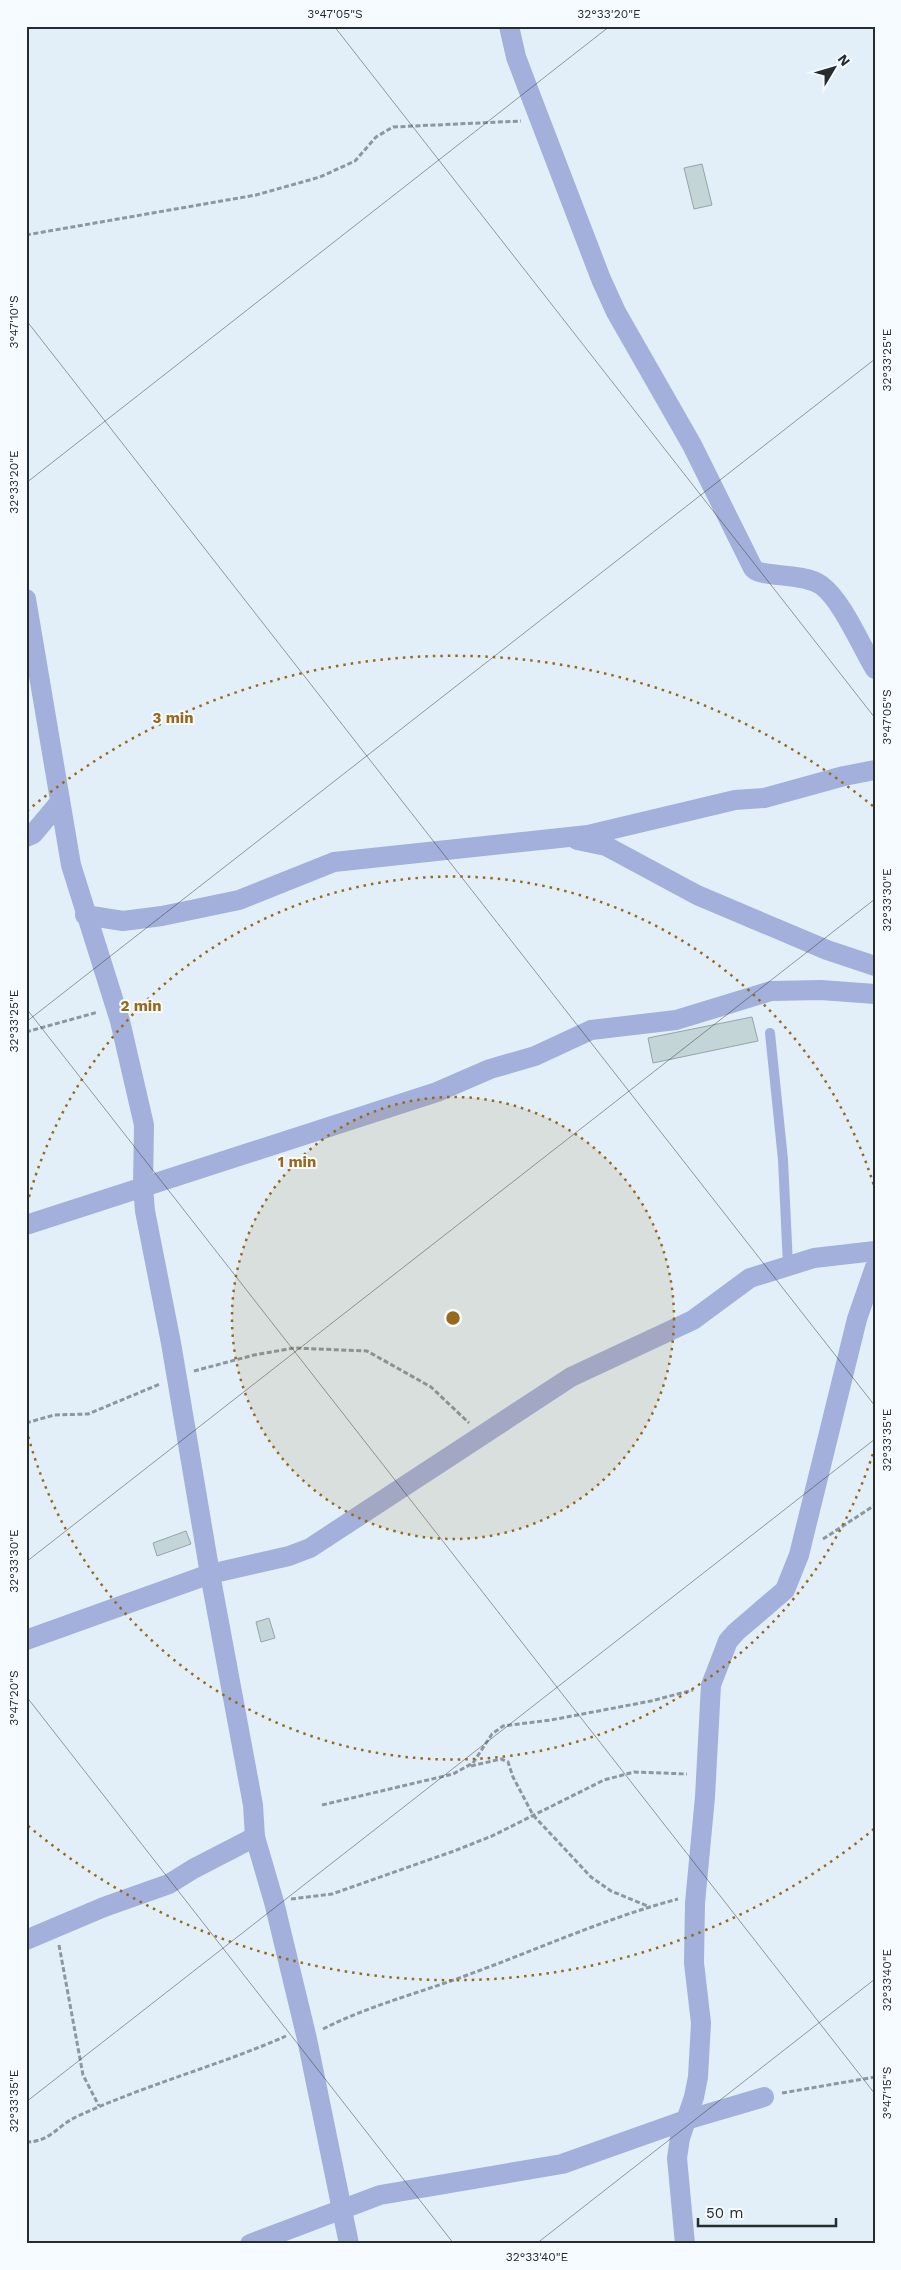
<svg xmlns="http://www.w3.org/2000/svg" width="901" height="2270" viewBox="0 0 901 2270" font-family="'Work Sans',sans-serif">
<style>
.building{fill:#c4d5d7;stroke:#94a5a7}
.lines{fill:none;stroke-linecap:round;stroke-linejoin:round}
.path{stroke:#8e979d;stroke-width:3;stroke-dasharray:5 2.5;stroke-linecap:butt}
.service{stroke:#a3b0db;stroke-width:10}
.minor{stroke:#a3b0db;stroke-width:20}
.ticks{fill:none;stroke:#272c2f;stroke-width:1;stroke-opacity:0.45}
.ring{fill:none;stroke:#99691b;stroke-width:2.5;stroke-dasharray:2.5 5}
.centre{fill:#99691b;stroke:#f6fbff;stroke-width:2.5}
.ring-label{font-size:15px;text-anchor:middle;font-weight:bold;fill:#99691b;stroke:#f6fbff;stroke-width:4;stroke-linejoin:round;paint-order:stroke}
.neatline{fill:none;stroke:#272c2f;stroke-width:2}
.ticks-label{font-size:12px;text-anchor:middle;fill:#272c2f}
</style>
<rect width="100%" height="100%" fill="#e2eff8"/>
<!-- building -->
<g class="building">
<path d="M702 164 712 205 694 209 684 168Z"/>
<path d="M752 1017 758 1041 653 1063 648 1038Z"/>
<path d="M186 1531 191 1544 157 1556 153 1543Z"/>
<path d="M269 1618 275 1638 261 1642 256 1622Z"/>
</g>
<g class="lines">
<!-- path -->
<g class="path">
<path d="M26 235 256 195 320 177 355 161 376 137 393 127 521 121"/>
<path d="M26 1032 98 1012"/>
<path d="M194 1371 254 1355 294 1348 367 1351 431 1387 469 1423"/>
<path d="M26 1423 54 1415 88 1414 160 1384"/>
<path d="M823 1539 875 1505"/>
<path d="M471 1766 501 1759 508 1762 513 1777 533 1815 591 1877 611 1891 650 1907"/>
<path d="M322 1805 453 1774 473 1763 492 1734 503 1726 551 1720 651 1701 693 1690"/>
<path d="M291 1899 332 1894 454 1851 492 1836 604 1780 634 1772 687 1774"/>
<path d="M59 1945 83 2075 99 2106"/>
<path d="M323 2029C370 2005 420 1993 470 1974 539 1949 606 1918 678 1899"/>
<path d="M782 2093 875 2077"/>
<path d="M26 2142C50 2142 57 2126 76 2117 144 2085 218 2066 286 2036"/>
</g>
<!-- service -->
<path class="service" d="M770 1033 783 1160 788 1265"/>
<!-- minor -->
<g class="minor">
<path d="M509 26 516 57 530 94 601 279 616 312 692 445 753 568C759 578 803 572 821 585 842 600 861 646 875 669"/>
<path d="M26 599 71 865 120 1021 144 1125 143 1187 145 1211 171 1343 210 1574 253 1805 255 1837 274 1902 307 2039 349 2244"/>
<path d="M26 837 33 834 60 802"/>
<path d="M577 840 606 846 697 895 827 950 875 966"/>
<path d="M85 915 123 921 162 916 239 900 334 862 588 835 735 800 764 798 844 776 875 770"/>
<path d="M26 1225 437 1092 490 1069 535 1056 591 1030 676 1020 771 991 821 990 875 994"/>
<path d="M26 1640 210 1574 289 1556 310 1548 571 1377 693 1320 750 1278 814 1258 875 1251"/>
<path d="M26 1940 104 1907 169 1884 193 1869 255 1837"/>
<path d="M250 2244 380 2195 562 2164 686 2120 764 2097"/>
<path d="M685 2244 677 2158 680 2138 694 2097 698 2077 701 2023 694 1963 695 1903 705 1797 711 1685 728 1641 736 1632 785 1590 799 1555 857 1319 875 1267"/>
</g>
</g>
<!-- ticks -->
<path class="ticks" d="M334 26 875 718M871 26 875 31M26 320 875 1406M26 483 610 26M26 1008 875 2094M26 1022 875 359M26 1562 875 899M26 1696 454 2244M26 2102 875 1439M536 2244 875 1979"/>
<!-- distance rings -->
<circle cx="453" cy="1318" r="221" fill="#99691b" fill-opacity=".12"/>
<g class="ring">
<circle cx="453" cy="1318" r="221"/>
<path d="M875 1447A441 441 0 0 1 27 1432M27 1204A441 441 0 0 1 875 1189"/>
<path d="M874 1829A662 662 0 0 1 27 1825M27 811A662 662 0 0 1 874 807"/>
</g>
<circle cx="453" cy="1318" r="8" class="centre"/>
<g class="ring-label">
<text x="173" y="723">3 min</text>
<text x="141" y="1011">2 min</text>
<text x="297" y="1167">1 min</text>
</g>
<!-- border -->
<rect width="901" height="2270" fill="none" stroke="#f6fbff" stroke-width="55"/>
<!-- north arrow -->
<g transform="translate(834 68) rotate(52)" stroke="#f6fbff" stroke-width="4" paint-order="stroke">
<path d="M0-4L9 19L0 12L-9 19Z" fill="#272c2f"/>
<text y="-8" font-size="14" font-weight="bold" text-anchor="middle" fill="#272c2f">N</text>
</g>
<!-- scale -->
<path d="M698 2218v8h138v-8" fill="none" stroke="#272c2f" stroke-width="2.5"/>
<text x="706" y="2218" font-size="15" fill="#272c2f" stroke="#f6fbff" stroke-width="4" paint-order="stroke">50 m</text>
<rect x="28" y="28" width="846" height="2214" class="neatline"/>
<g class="ticks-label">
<text x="335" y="18">3°47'05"S</text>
<text x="609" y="18">32°33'20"E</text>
<text transform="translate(14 322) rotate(-90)" y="4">3°47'10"S</text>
<text transform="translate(887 360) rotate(-90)" y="4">32°33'25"E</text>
<text transform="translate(14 482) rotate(-90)" y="4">32°33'20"E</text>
<text transform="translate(887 717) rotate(-90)" y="4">3°47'05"S</text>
<text transform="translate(887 900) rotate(-90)" y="4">32°33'30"E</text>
<text transform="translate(14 1021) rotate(-90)" y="4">32°33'25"E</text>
<text transform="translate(887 1440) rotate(-90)" y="4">32°33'35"E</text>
<text transform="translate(14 1561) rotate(-90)" y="4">32°33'30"E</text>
<text transform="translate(14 1698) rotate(-90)" y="4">3°47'20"S</text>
<text transform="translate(887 1980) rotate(-90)" y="4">32°33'40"E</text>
<text transform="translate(887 2093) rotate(-90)" y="4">3°47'15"S</text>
<text transform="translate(14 2101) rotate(-90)" y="4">32°33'35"E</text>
<text x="537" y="2261">32°33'40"E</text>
</g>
</svg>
